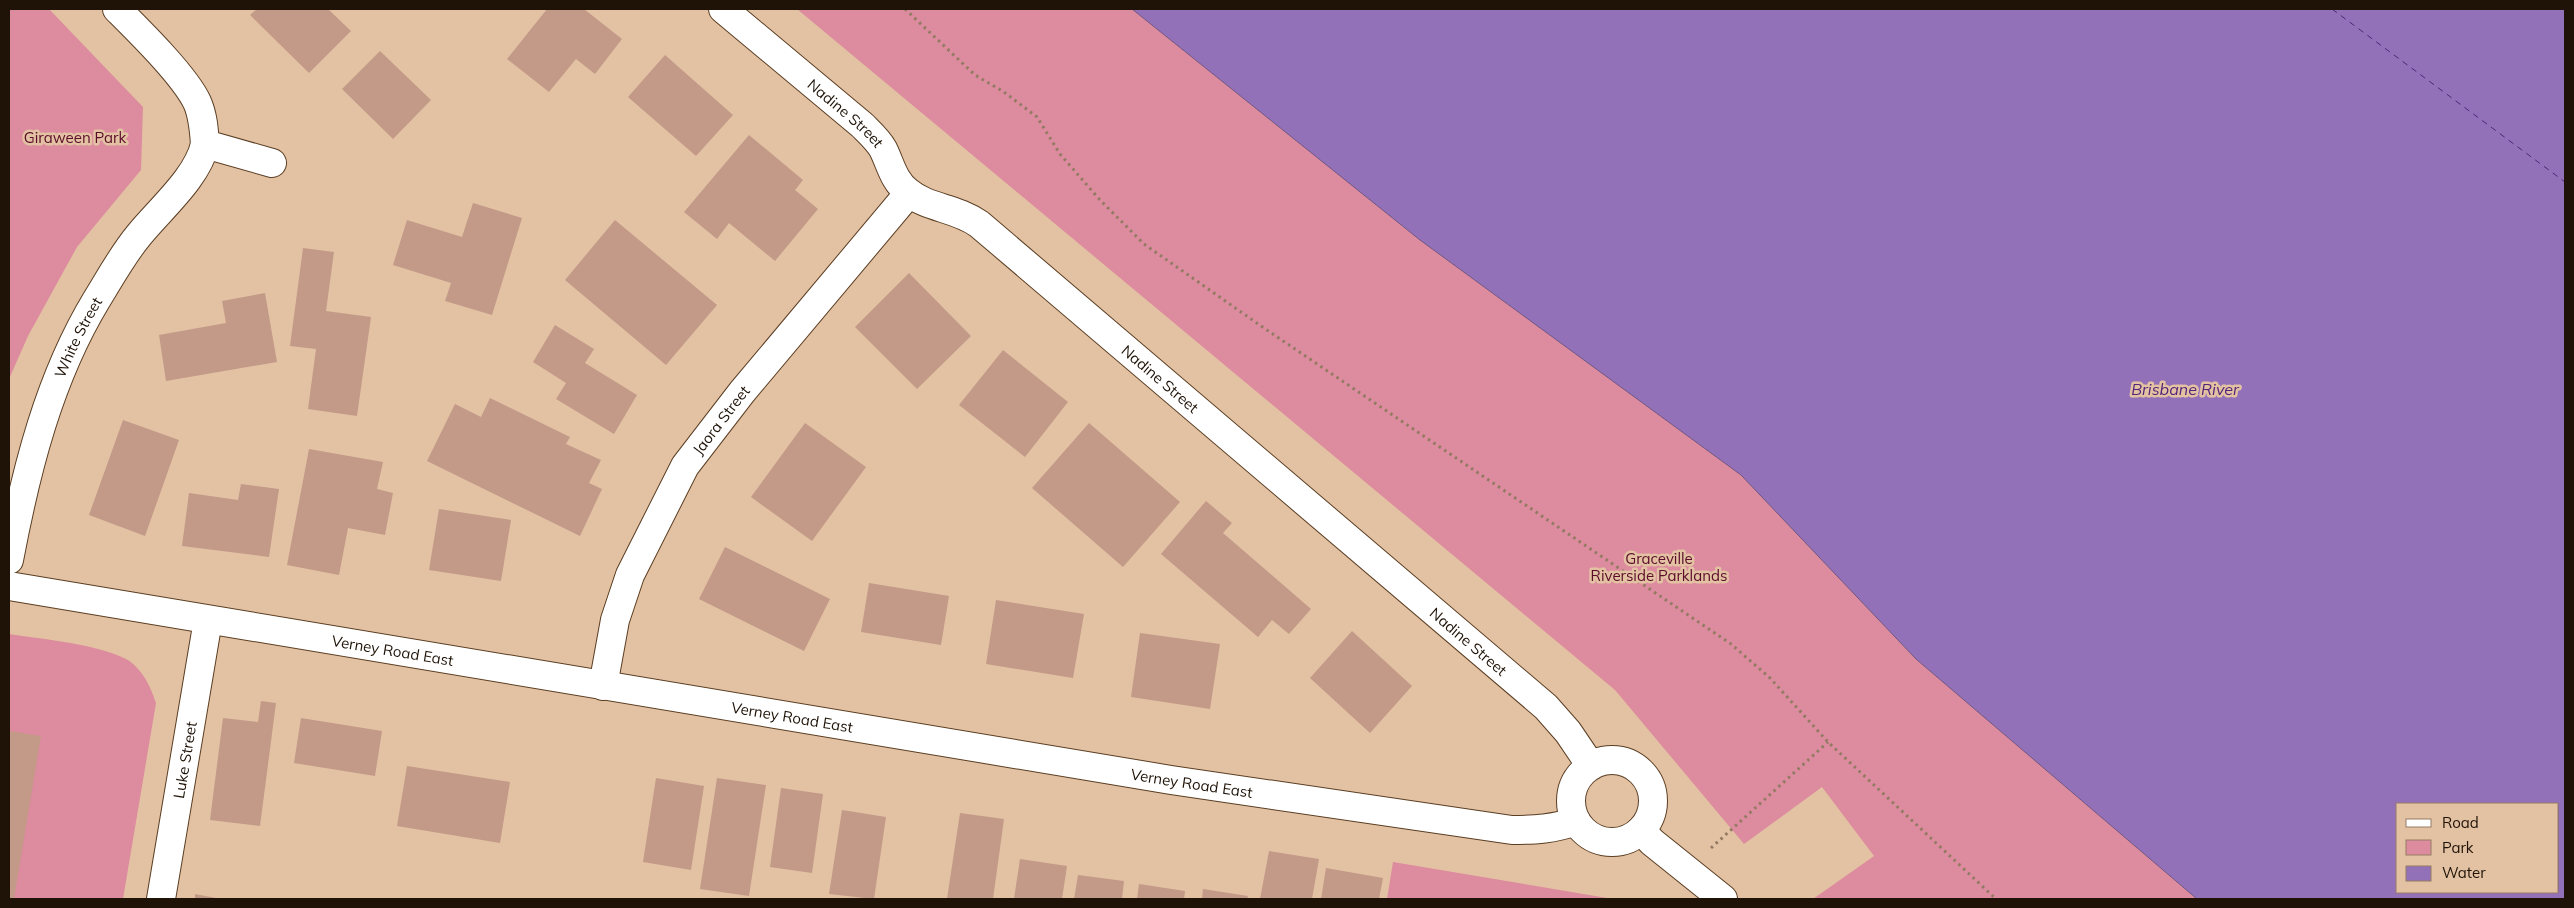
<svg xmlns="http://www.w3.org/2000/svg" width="2574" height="908" viewBox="0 0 2574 908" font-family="Mulish,sans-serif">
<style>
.green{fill:#dd8b9e}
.water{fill:#9271b8;stroke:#705583;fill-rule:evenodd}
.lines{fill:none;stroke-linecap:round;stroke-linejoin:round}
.ferry{stroke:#52257b;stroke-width:1;stroke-dasharray:6 5;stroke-linecap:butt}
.building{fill:#c39988}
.street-casing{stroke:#5a3e23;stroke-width:30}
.path{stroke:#927a63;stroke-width:3;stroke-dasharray:2.5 4;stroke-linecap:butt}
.street{stroke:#fff;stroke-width:28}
.labels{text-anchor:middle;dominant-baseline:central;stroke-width:5;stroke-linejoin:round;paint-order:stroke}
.street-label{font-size:15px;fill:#1f1308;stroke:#e3c2a3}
.park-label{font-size:15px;fill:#5b0c2a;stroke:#e3c2a3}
.water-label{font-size:16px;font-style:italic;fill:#52257b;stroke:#e3c2a3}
</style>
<rect width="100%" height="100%" fill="#e3c2a3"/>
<!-- green -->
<g class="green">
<path d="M9 9H49L143 107 141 170 77 247 28 336 9 379Z"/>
<path d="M797 9H1132L1420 240 1741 475 1916 659 2197 899H1813L1874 856 1822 787 1744 844 1615 690Z"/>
<path d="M9 634C43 639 96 644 126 659 142 668 151 687 156 703L123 899H9Z"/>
<path d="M1393 862 1613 899H1387Z"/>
</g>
<!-- water -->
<path class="water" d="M1132 9H2565V899H2197L1916 659 1741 475 1420 240ZM2398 804H2558V892H2398Z"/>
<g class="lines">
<!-- ferry -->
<path class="ferry" d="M2332 9 2565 182"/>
</g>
<!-- building -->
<g class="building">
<path d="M257 9H328L351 31 309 73 250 15Z"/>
<path d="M547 9H584L622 39 595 74 576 59 549 92 507 59Z"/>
<path d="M380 51 431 100 393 139 342 89Z"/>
<path d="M665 55 733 115 696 156 628 97Z"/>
<path d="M749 135 803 180 795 190 818 209 775 261 729 223 717 239 684 212Z"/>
<path d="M473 203 522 218 492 315 445 301 451 283 393 265 407 220 462 237Z"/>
<path d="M615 220 717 305 666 365 565 280Z"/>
<path d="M303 248 334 252 326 311 371 317 357 416 308 409 316 349 290 346Z"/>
<path d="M909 273 971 336 917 389 855 327Z"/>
<path d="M265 293 277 362 166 381 159 335 226 323 222 301Z"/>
<path d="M555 325 594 349 585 363 637 395 614 434 556 399 566 383 533 362Z"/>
<path d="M1003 350 1068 402 1025 457 959 405Z"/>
<path d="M490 398 570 437 566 444 601 460 589 483 602 489 580 536 427 461 455 404 481 417Z"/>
<path d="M123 420 179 440 145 536 89 515Z"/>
<path d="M805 423 866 467 812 541 751 497Z"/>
<path d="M1089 423 1180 502 1123 567 1032 488Z"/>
<path d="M309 449 383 462 377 489 393 493 385 535 348 528 339 575 287 565Z"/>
<path d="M241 484 279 489 269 557 182 546 189 493 238 500Z"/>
<path d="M1206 501 1232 523 1223 533 1311 609 1289 634 1272 620 1258 637 1161 554Z"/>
<path d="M439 509 511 520 501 581 429 570Z"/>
<path d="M725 547 830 599 804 651 699 599Z"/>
<path d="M869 583 949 596 941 645 861 632Z"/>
<path d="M996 600 1084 614 1073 678 986 664Z"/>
<path d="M1352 631 1412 686 1370 733 1310 678Z"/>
<path d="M1140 633 1220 644 1210 709 1131 697Z"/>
<path d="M261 701 276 703 260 826 210 820 223 718 258 722Z"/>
<path d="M301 718 382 731 375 776 294 763Z"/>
<path d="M9 731 41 736 14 899H9Z"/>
<path d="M407 766 510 782 500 843 397 826Z"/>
<path d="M656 778 704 786 691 870 643 862Z"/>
<path d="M717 778 766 785 749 896 700 889Z"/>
<path d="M781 788 823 794 812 873 770 867Z"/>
<path d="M842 810 886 817 874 899 829 894Z"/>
<path d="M960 813 1004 819 993 899H947Z"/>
<path d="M1269 851 1319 859 1312 899H1260Z"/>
<path d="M1020 859 1067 866 1062 899H1014Z"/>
<path d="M1326 868 1383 878 1379 899H1321Z"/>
<path d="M1078 875 1124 881 1122 899H1074Z"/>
<path d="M1139 884 1185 891 1184 899H1137Z"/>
<path d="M1203 889 1248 896 1247 899H1202Z"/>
<path d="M195 894 216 898V899H195Z"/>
</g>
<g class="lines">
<!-- street casing -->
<g class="street-casing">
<g id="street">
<path d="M117 9C139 31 184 75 197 102 203 115 204 130 205 144L272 163"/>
<path id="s1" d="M723 9 862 125C870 133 878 140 883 149 891 165 893 180 908 192 929 209 955 207 979 224L1546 707 1568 732 1591 766"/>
<path id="s2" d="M9 560C26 470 49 378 97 299 110 278 123 254 139 235 160 209 198 177 205 144"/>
<path id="s3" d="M9 586 1171 780 1512 830C1535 830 1554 829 1576 821"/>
<path id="s4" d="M603 686 615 620 630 575 685 466 742 392 909 193"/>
<circle cx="1612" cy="801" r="41"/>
<path d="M1641 830 1652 842 1723 899"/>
<path id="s5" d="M161 899 208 620"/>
</g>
</g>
<!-- path -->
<g class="path">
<path d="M905 9 975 75 1004 92 1037 117 1060 154 1100 200 1144 244 1261 326 1731 644 1770 678 1828 742 1996 899"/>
<path d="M1711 848 1828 742"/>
</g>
<!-- street -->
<use href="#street" class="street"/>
</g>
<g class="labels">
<!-- street labels -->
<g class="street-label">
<text stroke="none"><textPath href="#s1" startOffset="161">Nadine Street</textPath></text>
<text stroke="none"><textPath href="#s2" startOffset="234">White Street</textPath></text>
<text stroke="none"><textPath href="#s1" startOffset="580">Nadine Street</textPath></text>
<text stroke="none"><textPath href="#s4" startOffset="295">Jaora Street</textPath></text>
<text stroke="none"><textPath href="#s1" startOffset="985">Nadine Street</textPath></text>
<text stroke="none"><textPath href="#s3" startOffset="389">Verney Road East</textPath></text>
<text stroke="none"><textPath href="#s3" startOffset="794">Verney Road East</textPath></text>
<text stroke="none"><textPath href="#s5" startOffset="141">Luke Street</textPath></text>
<text stroke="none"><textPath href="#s3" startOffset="1199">Verney Road East</textPath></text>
</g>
<!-- park labels -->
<g class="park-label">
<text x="75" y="137">Giraween Park</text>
<text x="1659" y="558">Graceville<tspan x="1659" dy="17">Riverside Parklands</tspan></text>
</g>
<!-- water labels -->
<g class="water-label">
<text x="2185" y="389">Brisbane River</text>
</g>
</g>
<!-- border -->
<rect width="2574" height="908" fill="none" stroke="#1f1308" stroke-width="20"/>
<!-- legend -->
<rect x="2396" y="803" width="162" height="90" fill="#e3c2a3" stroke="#957c65"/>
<rect x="2406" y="819" width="25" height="8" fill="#ffffff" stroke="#957c65"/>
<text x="2442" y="828" font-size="15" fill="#1f1308">Road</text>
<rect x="2406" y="840" width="25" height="15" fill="#dd8b9e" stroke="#957c65"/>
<text x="2442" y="853" font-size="15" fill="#1f1308">Park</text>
<rect x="2406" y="866" width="25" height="15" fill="#9271b8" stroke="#957c65"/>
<text x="2442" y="878" font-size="15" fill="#1f1308">Water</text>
</svg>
